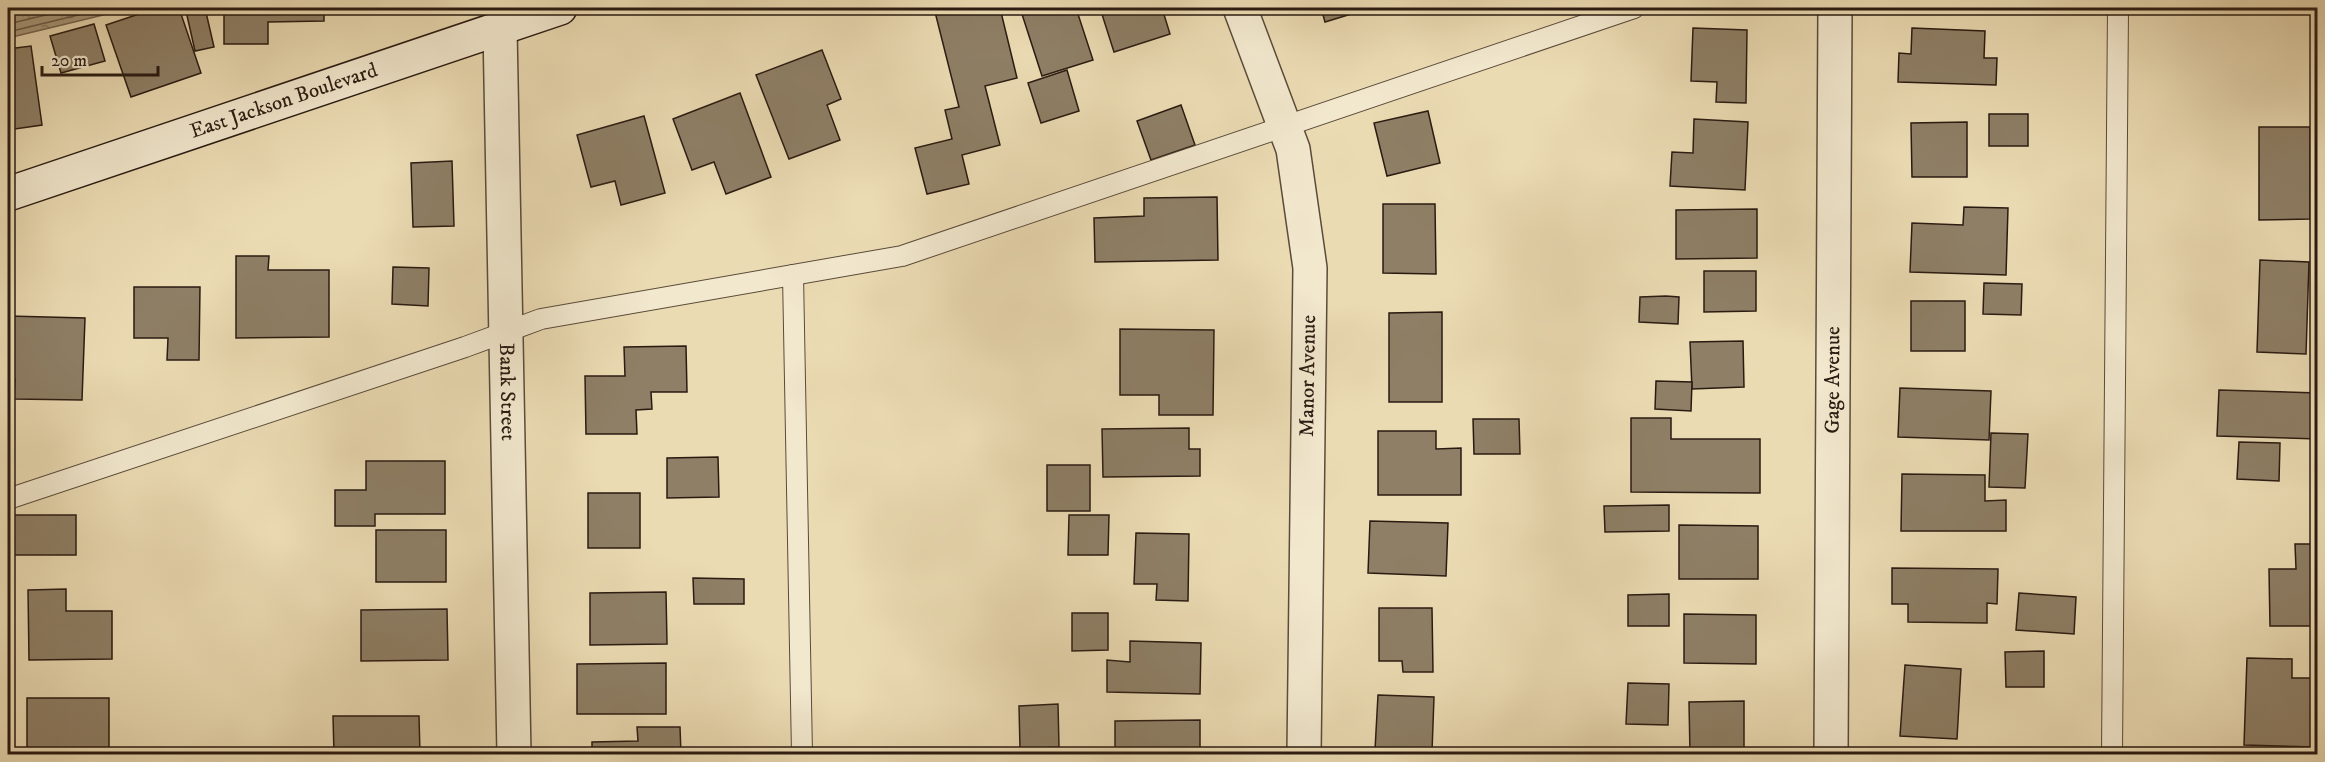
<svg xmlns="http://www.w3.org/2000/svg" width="2325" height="762" viewBox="0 0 2325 762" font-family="'IM FELL DW Pica',serif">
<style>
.water{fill:url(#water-ripples);stroke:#766752;stroke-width:1.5}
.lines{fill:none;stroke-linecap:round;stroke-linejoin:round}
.shore{stroke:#6a5a47;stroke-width:1.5}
.building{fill:#8e7f66;stroke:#2a1b12;stroke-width:1.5}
.lane-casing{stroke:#5a4b3a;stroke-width:22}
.street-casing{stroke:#5a4b3a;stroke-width:36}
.secondary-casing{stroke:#2a1b12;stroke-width:36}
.lane{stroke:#f2e8ce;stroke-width:20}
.street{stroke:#f2e8ce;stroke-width:33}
.secondary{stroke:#f2e8ce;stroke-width:33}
.labels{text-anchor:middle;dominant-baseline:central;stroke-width:4.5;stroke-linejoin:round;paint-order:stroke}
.street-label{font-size:21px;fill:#2a1b12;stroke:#f2e8ce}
</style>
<defs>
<pattern id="water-ripples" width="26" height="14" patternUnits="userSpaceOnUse" patternTransform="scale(1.5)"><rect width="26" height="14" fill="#a99a7c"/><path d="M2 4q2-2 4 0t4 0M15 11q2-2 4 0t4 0" fill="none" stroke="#8a7d64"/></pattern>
</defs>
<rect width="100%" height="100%" fill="#ebdbb3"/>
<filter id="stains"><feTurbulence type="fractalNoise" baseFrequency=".00333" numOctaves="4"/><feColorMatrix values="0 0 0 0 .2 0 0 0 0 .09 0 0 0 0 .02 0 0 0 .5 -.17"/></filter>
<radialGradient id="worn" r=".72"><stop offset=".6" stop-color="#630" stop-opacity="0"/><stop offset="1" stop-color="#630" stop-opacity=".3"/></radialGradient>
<!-- water -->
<path class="water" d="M8 8H132L8 38Z"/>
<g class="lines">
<!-- shore -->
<g class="shore">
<path d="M8 24 75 8"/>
<path d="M8 32 107 8"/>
</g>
</g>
<!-- building -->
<g class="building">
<path d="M157 8H179L201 73 131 97 106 25Z"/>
<path d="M205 8 214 47 195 51 186 11Z"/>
<path d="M224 8H324V21L268 22V44H224Z"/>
<path d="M934 8H1000L1017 78 985 86 1000 145 962 155 969 184 927 194 915 148 952 139 945 110 959 107Z"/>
<path d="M1020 8H1076L1093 60 1042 76Z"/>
<path d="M1100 8H1162L1170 34 1114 52Z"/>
<path d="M1321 8H1371L1325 22Z"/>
<path d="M1902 8H1983V13L1902 14Z"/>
<path d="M2256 8H2318V10L2256 11Z"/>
<path d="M94 24 105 61 61 73 50 36Z"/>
<path d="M1693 28 1747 30 1746 103 1716 102 1717 82 1691 81Z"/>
<path d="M1912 28 1985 31 1984 58H1997L1996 85 1898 82 1899 53 1911 54Z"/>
<path d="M31 46 42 125 8 130V49Z"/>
<path d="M822 50 841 99 827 105 840 140 789 159 756 75Z"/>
<path d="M1067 70 1079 111 1041 123 1028 83Z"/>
<path d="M740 93 771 177 726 194 714 162 692 170 673 119Z"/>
<path d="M1181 105 1195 145 1151 160 1137 121Z"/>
<path d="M1428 111 1440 163 1387 176 1374 123Z"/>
<rect x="1989" y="114" width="39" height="32"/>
<path d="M644 116 665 193 621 205 615 181 591 187 577 135Z"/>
<path d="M1694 119 1748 122 1745 190 1670 186 1672 152 1693 153Z"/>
<path d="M1967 122V177H1912L1911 123Z"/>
<path d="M2259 127H2310V219L2259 220Z"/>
<path d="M452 161 454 226 413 227 411 163Z"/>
<path d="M1217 197 1218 260 1095 262 1094 218 1144 216V198Z"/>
<path d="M1383 204H1435L1436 274 1383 273Z"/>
<path d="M1964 207 2008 208 2006 275 1910 272 1912 223 1963 225Z"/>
<path d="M1757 209V258L1676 259V210Z"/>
<path d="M236 256H269L268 270H329V337L236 338Z"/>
<path d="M2260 260 2309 262 2306 354 2257 352Z"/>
<path d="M393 267 429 268 428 306 392 304Z"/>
<path d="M1704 271H1756V311L1704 312Z"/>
<path d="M1984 283 2022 284 2021 315 1983 314Z"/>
<path d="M134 287H200L199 360H167L168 338H134Z"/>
<path d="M1666 296 1679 297 1678 324 1639 322 1640 297Z"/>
<rect x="1911" y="301" width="54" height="50"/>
<path d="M1442 312V402H1389V313Z"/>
<path d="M8 316 85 318 82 400 14 399 15 379H8Z"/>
<path d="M1120 329 1214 330 1213 415H1159V395H1120Z"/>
<path d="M1743 341 1744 387 1692 389 1690 342Z"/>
<path d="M686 346 687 392H651L652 409 636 410 637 434H586L585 376H625L624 347Z"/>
<path d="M1656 381 1692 382 1691 411 1655 409Z"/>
<path d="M1900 388 1991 391 1989 440 1898 437Z"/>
<path d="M2219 390 2318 393V439L2217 436Z"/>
<path d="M1631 418H1671V439H1760V493L1631 492Z"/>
<path d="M1473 419H1519L1520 454H1474Z"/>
<path d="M1189 428V449H1200V476L1103 477 1102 429Z"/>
<path d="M1378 431H1436V449L1461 448V495H1378Z"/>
<path d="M1991 433 2028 434 2025 488 1989 487Z"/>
<path d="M2239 442 2280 443 2279 481 2237 479Z"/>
<path d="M718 457 719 497 667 498V458Z"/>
<path d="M366 461H445V514H375V526H335V490H366Z"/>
<rect x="1047" y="465" width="43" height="46"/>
<path d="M1902 474 1985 475V501L2006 500V531H1901Z"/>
<rect x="588" y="493" width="52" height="55"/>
<path d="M1669 505V531L1605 532 1604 506Z"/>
<rect x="8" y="515" width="68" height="40"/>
<path d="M1069 515H1109L1108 555H1068Z"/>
<path d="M1370 521 1448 523 1446 576 1368 573Z"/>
<path d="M1679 525 1758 526V579H1679Z"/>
<rect x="376" y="530" width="70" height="52"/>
<path d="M1136 533 1189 534 1188 601 1156 600 1157 584H1134Z"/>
<path d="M2295 544H2318V626H2270L2269 569H2296Z"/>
<path d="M1892 568 1998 569 1997 604 1987 603V623L1908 622V604H1892Z"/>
<path d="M693 578 744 579V604H694Z"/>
<path d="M66 589V611H112V659L29 660 28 590Z"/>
<path d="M666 592 667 644 590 645V593Z"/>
<path d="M2019 593 2076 597 2074 634 2016 630Z"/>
<path d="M1669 594V626H1628V595Z"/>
<path d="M1379 608H1432L1433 672H1403L1402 661H1379Z"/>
<path d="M447 609 448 660 361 661V610Z"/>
<path d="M1072 613H1108V650L1072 651Z"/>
<path d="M1684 614 1756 615V664L1684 663Z"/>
<path d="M1130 641 1201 643 1200 694 1107 692V660L1130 662Z"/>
<path d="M2044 651V687H2006L2005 652Z"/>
<path d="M2247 658 2292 659V678H2315L2313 747 2244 745Z"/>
<path d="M666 663V714H577V664Z"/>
<path d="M1905 665 1961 669 1957 739 1900 736Z"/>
<path d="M1628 683 1669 684 1668 725 1626 724Z"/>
<path d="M1378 695 1434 697 1432 752 1375 750Z"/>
<rect x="27" y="698" width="82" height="56"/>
<path d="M1744 701V752L1690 753 1689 702Z"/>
<path d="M1058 704 1059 747 1020 749 1019 706Z"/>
<path d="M333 716H419L420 754H334Z"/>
<path d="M1200 720V752H1185V754H1115V721Z"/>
<path d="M637 727H680L681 754H592V742L638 741Z"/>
</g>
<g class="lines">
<!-- lane casing -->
<g class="lane-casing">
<g id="lane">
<path d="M793 275 802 754"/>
<path d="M8 499 465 347 541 319 902 256 1634 8"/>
<path d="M2112 754 2118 8"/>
</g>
</g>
<!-- street casing -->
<g class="street-casing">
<g id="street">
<path d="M1240 8 1293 149 1310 268 1304 754"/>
<path id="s1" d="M500 29 514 754"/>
<path id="s2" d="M1831 754 1835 8"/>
</g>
</g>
<!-- secondary casing -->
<g class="secondary-casing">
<g id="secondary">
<path id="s3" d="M8 194 560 8"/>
</g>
</g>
<!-- lane -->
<use href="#lane" class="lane"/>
<!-- street -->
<use href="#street" class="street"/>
<!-- secondary -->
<use href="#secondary" class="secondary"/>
</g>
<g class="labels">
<!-- street labels -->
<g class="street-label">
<text stroke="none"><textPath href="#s3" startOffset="291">East Jackson Boulevard</textPath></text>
<text transform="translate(1308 376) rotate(-89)">Manor Avenue</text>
<text stroke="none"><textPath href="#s2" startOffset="374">Gage Avenue</textPath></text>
<text stroke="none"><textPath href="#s1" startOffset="363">Bank Street</textPath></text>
</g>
</g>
<!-- margin -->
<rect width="2325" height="762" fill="none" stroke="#ebdbb3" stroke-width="30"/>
<rect x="9" y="9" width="2307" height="744" fill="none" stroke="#2a1b12" stroke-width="3"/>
<rect x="15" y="15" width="2295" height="732" fill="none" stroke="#2a1b12" stroke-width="1.5"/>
<!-- scale -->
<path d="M42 66v9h116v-9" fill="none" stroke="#2a1b12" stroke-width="3"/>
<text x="51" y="66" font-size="18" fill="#2a1b12" stroke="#f2e8ce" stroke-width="4.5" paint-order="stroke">20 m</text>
<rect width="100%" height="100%" filter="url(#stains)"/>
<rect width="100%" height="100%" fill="url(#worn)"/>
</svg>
